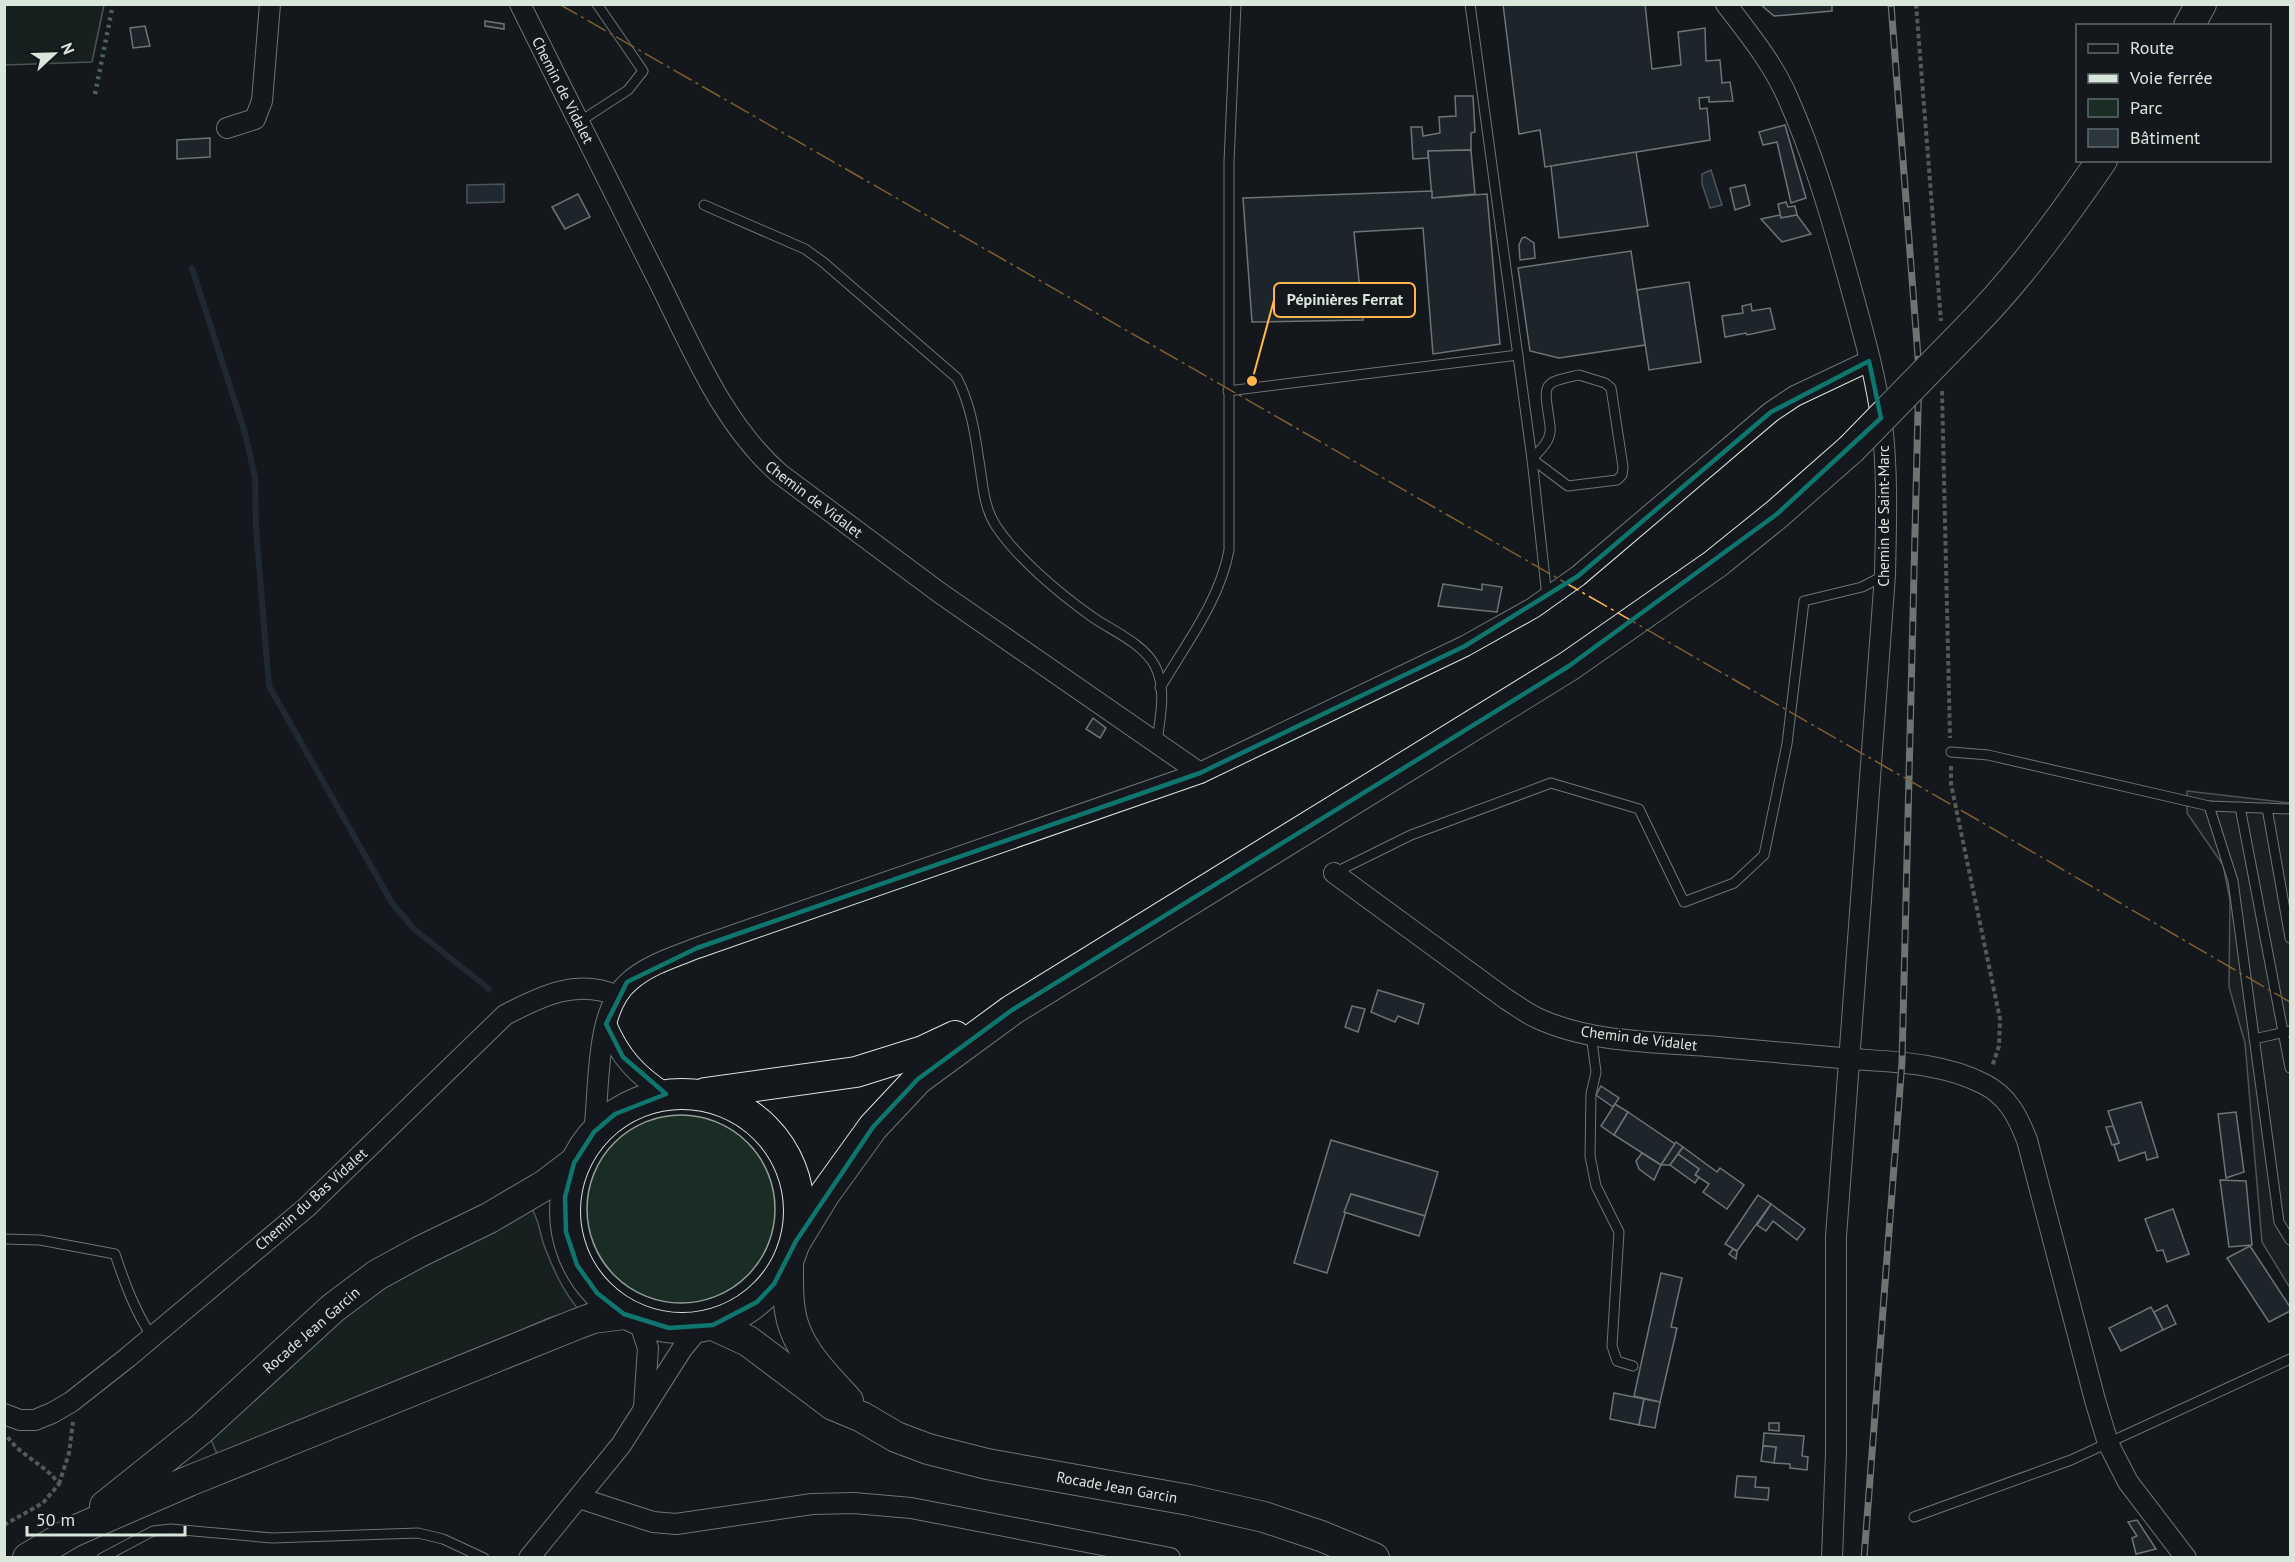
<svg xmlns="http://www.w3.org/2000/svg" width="2295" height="1562" viewBox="0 0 2295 1562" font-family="'PT Sans',sans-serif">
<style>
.green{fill:#1a2d24;stroke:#939e99;stroke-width:1.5}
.parking{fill:#24282b;stroke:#939e99;stroke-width:1.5}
.water{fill:#2f3f4d;stroke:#939e99;stroke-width:1.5}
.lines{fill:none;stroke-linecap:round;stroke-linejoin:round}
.stream{stroke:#2f3f4d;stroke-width:6}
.building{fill:#2c363c;stroke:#d8e6dc;stroke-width:1.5}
.lane-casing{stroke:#d8e6dc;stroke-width:11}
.street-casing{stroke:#d8e6dc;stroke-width:22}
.primary-casing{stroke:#d8e6dc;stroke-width:32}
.path{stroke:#9da8a2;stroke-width:4;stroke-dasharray:4.5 3;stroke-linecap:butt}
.lane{stroke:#14181c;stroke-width:9}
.street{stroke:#14181c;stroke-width:20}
.primary{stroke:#14181c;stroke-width:30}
.rail-casing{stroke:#d8e6dc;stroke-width:7}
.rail{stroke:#14181c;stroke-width:4.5;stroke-dasharray:14;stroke-linecap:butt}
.primary-bridge-casing{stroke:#d8e6dc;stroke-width:32;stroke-linecap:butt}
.primary-bridge{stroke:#14181c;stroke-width:30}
.hedge{stroke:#8ac095;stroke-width:4.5;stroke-dasharray:3 4.5;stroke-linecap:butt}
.power{stroke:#ffb74d;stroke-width:1.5;stroke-dasharray:21 4.5 3 4.5;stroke-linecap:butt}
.marked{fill:none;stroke:#0f766e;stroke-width:4.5;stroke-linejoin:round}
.labels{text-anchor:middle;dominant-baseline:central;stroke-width:4.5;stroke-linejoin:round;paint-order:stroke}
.street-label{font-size:15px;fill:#d8e6dc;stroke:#14181c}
.leader{fill:none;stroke:#ffb74d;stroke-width:2}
.callout-dot{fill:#ffb74d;stroke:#14181c;stroke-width:2}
.callout{fill:#14181c;stroke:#ffb74d;stroke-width:2}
.callout-label{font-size:16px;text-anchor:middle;font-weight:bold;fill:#d8e6dc}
</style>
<rect width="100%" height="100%" fill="#14181c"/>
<!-- green -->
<g class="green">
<path d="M4 5H104L92 62 5 65Z"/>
<circle cx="681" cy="1209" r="94"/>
<path d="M532 1209C540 1223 539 1231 544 1245 553 1269 562 1289 578 1309L549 1318 419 1374 217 1454 210 1437 308 1345 378 1291Z"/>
</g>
<!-- parking -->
<path class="parking" d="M2187 791 2290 803V1288L2262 1242 2245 1043 2229 987 2230 900 2223 865 2187 813Z"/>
<!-- water -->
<g class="water">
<path d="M1711 170 1722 205 1710 208 1702 184V174Z"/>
<path d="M504 184V202L467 203V185Z"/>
</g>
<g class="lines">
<!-- stream -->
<path class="stream" d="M192 268 245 433 255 477 256 528 269 686 392 903 414 929 489 989"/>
</g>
<!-- building -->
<g class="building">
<path d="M1503 4H1645L1652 69 1681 65 1678 32 1705 28 1706 61 1720 60 1722 83 1730 82 1733 101 1709 102V97L1699 98 1700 109 1707 108 1710 140 1545 167 1540 130 1519 134Z"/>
<path d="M1760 4H1832V11L1774 16Z"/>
<path d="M485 21 504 24V29L485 26Z"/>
<path d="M145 26 150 46 133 48 130 28Z"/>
<path d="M1455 96H1473L1475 132 1471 133V150L1428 151V158L1413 159 1411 127H1422L1423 136 1440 133 1439 117 1456 116Z"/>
<path d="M1785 125 1806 198 1791 203 1777 142 1763 145 1759 132Z"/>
<path d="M210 138V157L177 159V140Z"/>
<path d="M1471 150 1475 194 1432 198 1428 151Z"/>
<path d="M1636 152 1648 226 1559 238 1551 166Z"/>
<path d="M1745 185 1750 205 1735 210 1730 188Z"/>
<path d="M1432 191V198L1487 194 1500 344 1433 354 1423 228 1354 232 1363 320 1252 322 1243 198Z"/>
<path d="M578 194 590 217 565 229 552 207Z"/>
<path d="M1786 202 1788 207 1795 206 1797 215 1781 218 1778 204Z"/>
<path d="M1780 215 1781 218 1797 215 1811 234 1782 242 1761 219Z"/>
<path d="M1525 237 1534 243 1535 258 1520 260 1519 245 1522 238Z"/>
<path d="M1631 251 1645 345 1559 358 1530 351 1518 268Z"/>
<path d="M1689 282 1701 362 1649 370 1637 290Z"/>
<path d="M1751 304 1752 311 1770 308 1775 329 1747 335 1746 333 1725 337 1722 316 1743 313 1742 306Z"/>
<path d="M1443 584 1482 590V584L1502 587 1497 612 1438 606Z"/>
<path d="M1093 718 1106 728 1100 738 1086 729Z"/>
<path d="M1378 990 1424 1004 1418 1024 1398 1016 1395 1022 1371 1012Z"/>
<path d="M1352 1006 1365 1009 1358 1032 1345 1027Z"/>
<path d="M1601 1086 1619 1098 1613 1107 1596 1095Z"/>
<path d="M2141 1102 2158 1157 2147 1160 2145 1152 2119 1161 2114 1145 2119 1143 2108 1111Z"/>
<path d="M1615 1104 1628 1112 1614 1135 1601 1126Z"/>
<path d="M1628 1112 1675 1144 1661 1165 1614 1135Z"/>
<path d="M2236 1112 2244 1172 2226 1178 2218 1114Z"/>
<path d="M2113 1126 2119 1143 2112 1145 2106 1127Z"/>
<path d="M1331 1140 1438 1172 1425 1216 1351 1194 1327 1273 1294 1263Z"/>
<path d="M1676 1142 1683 1147 1670 1165H1661Z"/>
<path d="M1683 1147 1717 1172 1720 1168 1744 1185 1727 1209 1703 1192 1709 1184 1695 1175 1699 1169 1678 1154Z"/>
<path d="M1642 1153 1661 1165 1654 1180 1639 1169 1636 1161Z"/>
<path d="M1678 1154 1699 1169 1695 1175 1699 1177 1695 1183 1670 1165Z"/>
<path d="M2220 1180 2246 1181 2252 1245 2229 1247Z"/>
<path d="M1351 1194 1425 1216 1419 1236 1344 1212Z"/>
<path d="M1758 1195 1771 1204 1737 1251 1725 1244Z"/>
<path d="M1771 1204 1805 1229 1797 1240 1773 1221 1766 1231 1757 1225Z"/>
<path d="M2173 1209 2189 1254 2167 1262 2163 1250 2157 1251 2145 1219Z"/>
<path d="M2250 1246 2290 1307V1311L2269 1322 2227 1258Z"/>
<path d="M1733 1249 1737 1251 1736 1259 1729 1254Z"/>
<path d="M1661 1273 1682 1278 1671 1327 1677 1328 1660 1402 1634 1396Z"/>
<path d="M2167 1305 2176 1324 2163 1330 2154 1312Z"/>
<path d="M2151 1307 2163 1330 2121 1351 2109 1328Z"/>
<path d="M1614 1393 1644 1399 1639 1425 1610 1419Z"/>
<path d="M1644 1399 1660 1402 1655 1428 1639 1425Z"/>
<path d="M1769 1423H1779V1431L1769 1430Z"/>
<path d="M1764 1433 1804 1436 1802 1456 1808 1457 1807 1470 1790 1468V1464L1774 1463 1776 1447 1763 1446Z"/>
<path d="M1763 1446 1776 1447 1774 1463 1761 1461Z"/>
<path d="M1737 1476 1756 1477 1755 1487 1769 1488 1768 1500 1735 1497Z"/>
<path d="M2137 1520 2156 1549 2136 1554 2132 1538 2137 1536 2128 1522Z"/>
</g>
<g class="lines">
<!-- lane casing -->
<g class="lane-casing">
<g id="lane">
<path d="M1470 4 1532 459 1547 597"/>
<path d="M579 122 628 90 643 71 597 4"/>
<path d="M704 205 805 249 823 262 957 378C970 403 975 432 979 461 983 483 983 506 996 526 1017 558 1060 594 1091 616 1112 631 1143 643 1155 666 1167 689 1160 717 1157 742"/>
<path d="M1579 375 1605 383 1611 388 1623 467 1622 475 1617 480 1568 486 1532 459C1539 451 1549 443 1550 432 1551 427 1549 422 1549 418 1543 381 1544 383 1579 375Z"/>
<path d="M1228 391 1518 355"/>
<path d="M1160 688C1186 644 1220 600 1229 550V162L1236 4"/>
<path d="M1951 752 1988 755 2209 806 2290 809"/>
<path d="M2209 806 2233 881 2279 1222 2290 1240"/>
<path d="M2240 807 2290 1068"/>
<path d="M2267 808 2290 938"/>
<path d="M1334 873 1411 835 1551 783 1639 809 1684 902 1734 883 1764 855 1787 744 1804 601 1862 587 1885 575"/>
<path d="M1591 1034 1596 1072 1591 1094 1590 1156 1596 1186 1619 1232 1612 1346 1617 1361 1633 1366"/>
<path d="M2254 1039 2290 1031"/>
<path d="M4 1239 40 1240 115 1254C125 1284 135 1311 152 1337"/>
<path d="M1914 1517 2071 1460 2290 1359"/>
<path d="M102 1558 153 1531 171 1529 272 1538 418 1533 443 1539 484 1558"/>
</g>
</g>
<!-- street casing -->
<g class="street-casing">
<g id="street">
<path d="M520 4C564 93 609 182 653 270 689 340 720 422 780 474L940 593 1200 773"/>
<path d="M1726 4C1748 33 1772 62 1787 96 1813 154 1831 216 1848 277 1861 325 1876 375 1882 424 1888 474 1886 525 1885 575L1836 1237V1453L1832 1558"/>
<path d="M227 128 255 119 262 101 270 4"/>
<path d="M1334 873 1506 999C1516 1005 1526 1013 1537 1018 1588 1042 1651 1042 1707 1046 1755 1050 1803 1055 1852 1059 1896 1062 1944 1063 1984 1084 2008 1096 2018 1117 2027 1140L2095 1400 2108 1443 2128 1482 2186 1558"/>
<path d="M606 1024C620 1057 636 1074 666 1094"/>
<path d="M594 1132C600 1090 594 1010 630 981 648 965 674 957 697 948L1200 773 1465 646 1533 608 1578 576 1771 412 1795 396 1869 361"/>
<path d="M639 1321 648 1348 644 1407"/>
<path d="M4 1414 20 1420H35L52 1413 71 1402 127 1358 307 1207 505 1015C541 996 578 978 617 996"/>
<path d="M579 1498 653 1522 676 1524 812 1504 854 1503 911 1508 1170 1558"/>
<path d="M529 1558 621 1445 682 1349 700 1327"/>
</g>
</g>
<!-- primary casing -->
<g class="primary-casing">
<g id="primary">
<path d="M2189 26 2201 4"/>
<path d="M1971 326C2020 276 2062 218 2102 160"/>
<path d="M705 1093 856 1072 923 1051 955 1036"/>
<circle cx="682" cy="1211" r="117"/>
<path d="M796 1241 824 1195 873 1127 918 1079 1012 1010 1569 666 1715 564 1777 514 1851 449"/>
<path d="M788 1263C788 1284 787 1307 794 1327 804 1356 828 1379 848 1401"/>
<path d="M713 1325 748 1341 833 1405 862 1417 896 1437 928 1449 987 1464 1189 1500 1264 1517 1321 1536 1374 1558"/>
<path d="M105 1506 200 1430 333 1308 377 1275 419 1252 489 1218 545 1185 574 1163"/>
<path d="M28 1558 72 1532 189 1481 577 1324 593 1318 624 1314"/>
</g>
</g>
<!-- path -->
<g class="path">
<path d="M1916 4 1941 321"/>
<path d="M1942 391 1950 738"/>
<path d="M1951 766V784L2000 1019 1999 1046 1992 1067"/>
<path d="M59 1484 69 1453 73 1422"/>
<path d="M4 1525 43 1503 59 1484C45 1464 20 1456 7 1436"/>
</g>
<!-- lane -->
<use href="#lane" class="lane"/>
<!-- street -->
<use href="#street" class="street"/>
<!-- primary -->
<use href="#primary" class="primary"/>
<!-- rail casing -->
<g class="rail-casing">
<path id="rail" d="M1864 1558 1902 1062 1919 370 1891 4"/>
</g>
<!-- rail -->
<use href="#rail" class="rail"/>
<!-- primary-bridge casing -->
<g class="primary-bridge-casing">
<path id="primary-bridge" d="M1851 449 1971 326"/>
</g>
<!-- primary-bridge -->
<use href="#primary-bridge" class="primary-bridge"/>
<!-- hedge -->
<path class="hedge" d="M95 94 113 4"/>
<!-- power -->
<path class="power" d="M559 4 1964 812 2290 1002"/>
</g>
<!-- marked area -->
<path d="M0 0H2295V1562H0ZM1869 361 1881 418 1777 514 1569 666 1012 1010 918 1079 873 1127 796 1241 774 1284 757 1302 713 1325 669 1328 624 1314 597 1293 577 1265 566 1232 565 1197 574 1163 594 1132 615 1114 666 1094 623 1057 606 1024 627 982 697 948 1200 773 1465 646 1578 576 1771 412Z" fill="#14181c" fill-opacity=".55" fill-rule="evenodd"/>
<path class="marked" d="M1869 361 1881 418 1777 514 1569 666 1012 1010 918 1079 873 1127 796 1241 774 1284 757 1302 713 1325 669 1328 624 1314 597 1293 577 1265 566 1232 565 1197 574 1163 594 1132 615 1114 666 1094 623 1057 606 1024 627 982 697 948 1200 773 1465 646 1578 576 1771 412Z"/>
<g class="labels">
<!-- street labels -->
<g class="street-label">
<text transform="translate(563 90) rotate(63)">Chemin de Vidalet</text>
<text transform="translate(814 499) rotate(37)">Chemin de Vidalet</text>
<text transform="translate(1883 516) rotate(-90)">Chemin de Saint-Marc</text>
<text transform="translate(1639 1038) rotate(7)">Chemin de Vidalet</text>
<text transform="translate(311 1199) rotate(-42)">Chemin du Bas Vidalet</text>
<text transform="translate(311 1330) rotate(-41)">Rocade Jean Garcin</text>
<text transform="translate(1117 1487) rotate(10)">Rocade Jean Garcin</text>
</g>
</g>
<!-- callouts -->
<path class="leader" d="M1252 381L1274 300"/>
<circle class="callout-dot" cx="1252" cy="381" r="6"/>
<rect class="callout" x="1274" y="283" width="141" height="34" rx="6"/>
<g class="callout-label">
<text x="1345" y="305">Pépinières Ferrat</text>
</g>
<!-- border -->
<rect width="2295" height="1562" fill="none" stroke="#d8e6dc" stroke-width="12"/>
<!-- legend -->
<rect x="2076" y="24" width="195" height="138" fill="#14181c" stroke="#626a69" stroke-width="1.5"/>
<rect x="2088" y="44" width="30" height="9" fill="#14181c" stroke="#626a69" stroke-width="1.5"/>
<text x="2130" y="54" font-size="18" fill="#d8e6dc">Route</text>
<rect x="2088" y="74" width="30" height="9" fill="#d8e6dc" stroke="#626a69" stroke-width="1.5"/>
<text x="2130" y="84" font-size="18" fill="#d8e6dc">Voie ferrée</text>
<rect x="2088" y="99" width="30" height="18" fill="#1a2d24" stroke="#626a69" stroke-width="1.5"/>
<text x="2130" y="114" font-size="18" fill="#d8e6dc">Parc</text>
<rect x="2088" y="129" width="30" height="18" fill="#2c363c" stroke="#626a69" stroke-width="1.5"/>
<text x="2130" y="144" font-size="18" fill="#d8e6dc">Bâtiment</text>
<!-- north arrow -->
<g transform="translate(54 54) rotate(68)" stroke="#14181c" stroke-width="4.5" paint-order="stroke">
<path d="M0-4.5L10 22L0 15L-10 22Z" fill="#d8e6dc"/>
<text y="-9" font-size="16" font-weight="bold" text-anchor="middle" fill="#d8e6dc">N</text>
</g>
<!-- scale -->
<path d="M27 1526v9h158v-9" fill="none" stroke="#d8e6dc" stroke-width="3"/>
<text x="36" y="1526" font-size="18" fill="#d8e6dc" stroke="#14181c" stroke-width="4.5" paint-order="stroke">50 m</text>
</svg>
